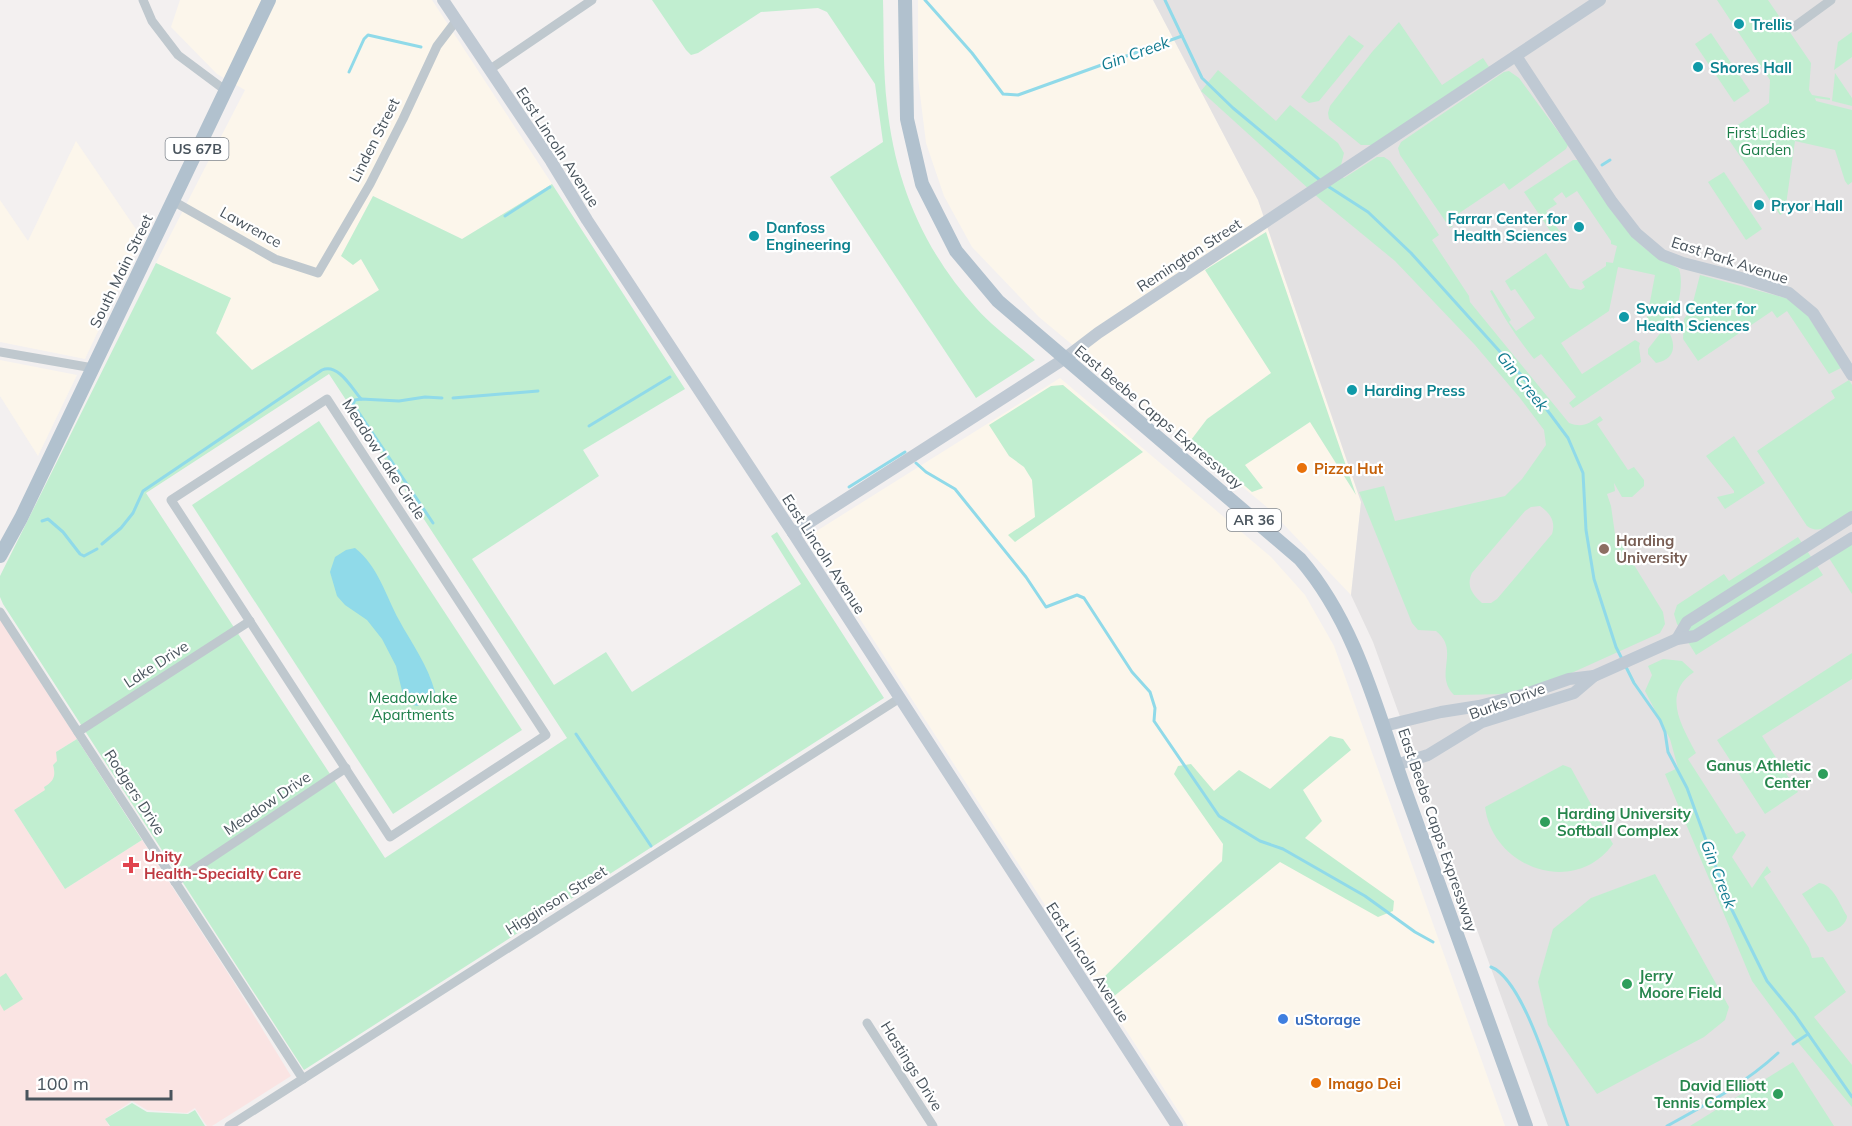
<svg xmlns="http://www.w3.org/2000/svg" width="1852" height="1126" viewBox="0 0 1852 1126" font-family="Mulish,sans-serif">
<style>
.commercial{fill:#fcf6eb}
.education{fill:#e3e1e2}
.medical{fill:#fae4e3}
.green{fill:#c1eed0;fill-rule:evenodd}
.water{fill:#90dae9}
.lines{fill:none;stroke-linecap:round;stroke-linejoin:round}
.stream{stroke:#90dae9;stroke-width:3}
.street{stroke:#bfc8ce;stroke-width:9}
.secondary{stroke:#bfc9d3;stroke-width:12}
.primary{stroke:#b1c1ce;stroke-width:14}
.culture-dot{fill:#0f9aa8;stroke:#fff;stroke-width:2}
.food-dot{fill:#e8710a;stroke:#fff;stroke-width:2}
.education-dot{fill:#8d6e63;stroke:#fff;stroke-width:2}
.leisure-dot{fill:#2e9e5b;stroke:#fff;stroke-width:2}
.health-dot{fill:#e0444e;stroke:#fff;stroke-width:2}
.shop-dot{fill:#3f7fe0;stroke:#fff;stroke-width:2}
.labels{text-anchor:middle;dominant-baseline:central;stroke-width:4.5;stroke-linejoin:round;paint-order:stroke}
.shield{fill:#fff;stroke:#80878e;stroke-width:1.5}
.shield-label{font-size:14px;font-weight:bold;fill:#49545d}
.culture-label{font-size:15px;font-weight:bold;fill:#0d838f;stroke:#fff;text-anchor:start}
.park-label{font-size:15px;fill:#1b7d48;stroke:#fff}
.street-label{font-size:15px;fill:#49545d;stroke:#fff}
.food-label{font-size:15px;font-weight:bold;fill:#c56008;stroke:#fff;text-anchor:start}
.education-label{font-size:15px;font-weight:bold;fill:#785e54;stroke:#fff;text-anchor:start}
.leisure-label{font-size:15px;font-weight:bold;fill:#27864d;stroke:#fff;text-anchor:end}
.health-label{font-size:15px;font-weight:bold;fill:#be3a42;stroke:#fff;text-anchor:start}
.shop-label{font-size:15px;font-weight:bold;fill:#366cbe;stroke:#fff;text-anchor:start}
.water-label{font-size:16px;font-style:italic;fill:#127b90;stroke:#fff}
</style>
<rect width="100%" height="100%" fill="#f3f0f0"/>
<!-- commercial -->
<g class="commercial">
<path d="M180 0H432L552 184 462 239 373 196 361 259 379 290 252 370 216 333 230 298 156 263 245 90 217 74 171 27Z"/>
<path d="M918 0H1153L1258 200 1361 502 1351 595 1268 508 1039 317 972 247 944 196 926 143 918 78Z"/>
<path d="M76 141 142 238 85 359 0 342V200L28 241Z"/>
<path d="M0 360 77 375 38 456 0 396Z"/>
<path d="M1060 378 1271 557 1305 595 1334 646 1505 1126H1188L807 537Z"/>
</g>
<!-- education -->
<path class="education" d="M1153 0H1852V1126H1548L1373 642 1351 595 1361 502 1258 200Z"/>
<!-- medical -->
<path class="medical" d="M0 619 77 739 56 752 58 761 53 765 55 773 53 782 44 787 46 790 14 810 65 889 142 840 233 981 291 1076 212 1126H207L195 1108 187 1113 147 1110 132 1101 105 1119 109 1126H0Z"/>
<!-- green -->
<g class="green">
<path d="M652 0H883C884 35 883 70 887 105 895 183 924 251 977 309 994 328 1016 343 1035 360L976 398 830 177 883 142 875 84 827 12 818 8 761 12 698 53 691 55 686 50Z"/>
<path d="M1717 0H1768L1811 63 1809 90 1812 95 1830 98V100L1815 98 1816 101 1852 110V182L1848 185 1845 181 1835 150 1795 141 1785 212 1780 215 1725 134 1769 103 1770 80Z"/>
<path d="M1399 22 1442 85 1483 58 1489 67 1373 145H1361L1329 119 1328 113 1330 106 1372 52Z"/>
<path d="M1852 32V57L1834 70 1838 42Z"/>
<path d="M1711 33 1750 91 1734 102 1695 44Z"/>
<path d="M1349 35 1364 46 1319 101 1309 103 1301 97Z"/>
<path d="M1218 70 1276 121 1290 105 1338 143 1344 153 1341 165 1334 170 1344 178 1377 157H1384L1390 161 1439 235 1432 240 1469 296 1470 302 1569 423C1583 428 1588 424 1600 416L1603 420 1597 424 1628 470 1634 467 1644 480V486L1632 497H1622L1614 483 1615 491 1607 494 1611 506 1615 534 1663 612 1665 624 1660 633 1567 675 1510 694 1454 695C1433 674 1461 651 1436 631L1418 630 1412 623 1359 492 1384 486 1395 521 1505 496 1522 479 1546 445 1544 430 1520 398 1475 345 1395 261 1322 201 1201 91ZM1540 506C1550 513 1556 521 1552 534L1497 599 1491 603H1482C1472 594 1466 586 1472 573L1525 511 1531 507Z"/>
<path d="M1509 71 1519 78 1568 145 1566 149 1509 190 1504 183 1449 220 1453 226 1450 228 1400 155 1398 148 1401 142 1504 72Z"/>
<path d="M1835 73 1852 98V106L1832 101Z"/>
<path d="M1573 160H1578C1597 188 1615 220 1640 244 1651 255 1666 260 1679 269 1684 283 1678 307 1673 321L1670 324 1656 330 1646 323 1655 275 1618 267 1609 311 1561 343 1582 374 1635 340 1640 343 1639 347 1641 362 1573 408 1569 403 1576 397 1541 354 1534 359C1517 338 1502 315 1490 291L1492 290 1511 320 1509 322 1516 331 1535 318 1515 289 1511 291 1505 281 1546 253 1570 288 1581 290 1585 287 1582 282 1606 266V262L1613 263 1617 246 1611 244V241L1577 191 1566 198 1562 192 1553 199 1557 204 1546 211 1566 241V243L1557 241 1524 192Z"/>
<path d="M1724 172 1762 229 1746 240 1708 182Z"/>
<path d="M552 184 685 389 583 450 599 476 472 559 554 685 606 652 632 692 801 584 771 536 777 532 884 698 304 1070 3 604 0 597V576L156 263 231 298 216 333 252 370 379 290 361 259 353 265 341 256 373 196 462 239ZM329 374 567 738 385 858 146 493Z"/>
<path d="M1266 232 1356 495 1310 422 1245 465 1263 488 1252 492 1191 440 1207 419 1271 373 1205 270Z"/>
<path d="M1700 275 1789 299 1805 311 1841 368 1829 374 1787 311 1777 318 1772 311 1698 361 1683 339 1684 319 1691 310Z"/>
<path d="M1662 331 1670 334C1677 349 1672 360 1656 363L1648 354V349Z"/>
<path d="M1849 380 1852 385V511C1839 520 1822 537 1807 526L1757 451 1835 398 1831 391Z"/>
<path d="M1063 385 1143 452 1015 542 1008 535 1035 517 1032 480 1024 467 1009 456 989 425 1051 386Z"/>
<path d="M319 421 522 730 393 814 192 505Z"/>
<path d="M1734 436 1765 483 1725 509 1717 497 1734 493V491L1706 456Z"/>
<path d="M1798 537 1823 575 1696 655 1677 624 1674 614 1677 605 1724 574 1729 581Z"/>
<path d="M1852 543V594L1829 558Z"/>
<path d="M1852 653V679L1762 736 1798 792 1765 814 1717 740Z"/>
<path d="M1663 659 1682 661 1694 672C1661 694 1682 726 1696 753L1688 759 1736 834 1743 831 1746 835 1732 857 1752 888 1767 866 1771 872 1764 877 1809 948 1812 958 1823 957 1846 992 1814 1017 1852 1065V1107L1791 1034 1752 981 1665 774 1678 768 1670 739 1645 691 1652 675 1648 666Z"/>
<path d="M1330 736 1343 739 1351 750 1303 790 1322 821 1305 838 1394 901 1393 911 1378 917 1280 862 1113 997 1104 993 1100 981 1222 861 1223 844 1174 774 1178 766 1191 764 1214 791 1239 770 1270 789Z"/>
<path d="M77 739 142 840 65 889 14 810 45 790 44 787C54 781 56 776 53 765L57 761 56 752Z"/>
<path d="M1563 765 1571 768 1613 844C1575 897 1493 869 1485 807Z"/>
<path d="M1655 874 1729 1007 1725 1020 1704 1037 1597 1094 1548 1025 1538 982 1553 929 1591 898Z"/>
<path d="M1819 883C1833 884 1840 905 1847 916 1847 924 1836 931 1828 932L1826 930 1802 894Z"/>
<path d="M6 973 23 999 4 1011 0 1004V977Z"/>
<path d="M1793 1062 1834 1126H1690Z"/>
<path d="M132 1103 147 1112 188 1114 195 1110 205 1126H110L105 1119Z"/>
</g>
<!-- water -->
<path class="water" d="M355 548C378 566 386 596 399 620 412 644 428 665 435 692L431 700 417 706 409 704 403 695 396 666 382 639 367 620 345 605 337 596 330 572 335 557 346 550Z"/>
<g class="lines">
<!-- stream -->
<g class="stream">
<path d="M925 0 972 53 1003 94 1018 95 1182 36"/>
<path d="M1165 0 1202 78 1233 108 1321 181"/>
<path d="M349 72 364 39 368 35 421 47"/>
<path d="M1602 165 1610 160"/>
<path d="M1326 185 1368 212 1411 253 1521 375 1568 438 1583 473 1586 530 1594 579 1616 647 1623 661"/>
<path d="M505 216 550 187"/>
<path d="M453 398 538 391"/>
<path d="M589 426 670 377"/>
<path d="M916 463 926 472 955 489 1026 577 1046 607 1077 595 1084 598 1132 672 1150 692 1155 708 1154 721 1219 816 1260 841 1283 849 1365 896 1415 932 1433 942"/>
<path d="M849 487 905 452"/>
<path d="M42 521 48 519 63 532 80 554 84 556 97 549"/>
<path d="M433 523 353 404 355 400 361 399 399 401 425 397 442 398"/>
<path d="M102 544 121 528 133 513 143 491 322 370C338 363 351 387 361 399"/>
<path d="M1626 667 1634 683 1660 720 1665 732 1668 752 1687 788 1730 906 1767 981 1795 1015 1852 1097"/>
<path d="M576 734 651 846"/>
<path d="M1491 967C1525 980 1555 1091 1568 1126"/>
<path d="M1793 1044 1808 1034"/>
<path d="M1667 1126C1705 1105 1746 1083 1778 1053"/>
</g>
<!-- street -->
<g class="street">
<path d="M143 0 152 21 178 55 225 90"/>
<path d="M1794 27 1831 0"/>
<path d="M489 70 592 0"/>
<path d="M173 201 275 259 318 273 370 184 403 119 437 46 456 21"/>
<path d="M0 352 93 368"/>
<path d="M327 399 546 735 390 837 171 500Z"/>
<path d="M0 612 303 1079"/>
<path d="M78 732 250 621"/>
<path d="M175 882 346 768"/>
<path d="M867 1023 933 1126"/>
<path d="M229 1126 900 698"/>
</g>
<!-- secondary -->
<g class="secondary">
<path d="M443 0 551 161 587 220 793 533 1177 1126"/>
<path d="M1516 56 1612 202 1636 233 1662 255 1683 263 1745 279 1789 293 1813 313 1852 375"/>
<path d="M793 533 1064 359 1098 333 1600 0"/>
<path d="M1677 639 1687 622 1852 517"/>
<path d="M1384 726 1441 712 1479 706 1526 694 1569 679 1594 676"/>
<path d="M1396 765 1428 755 1482 722 1574 693 1594 676 1677 639 1695 636 1852 538"/>
</g>
<!-- primary -->
<g class="primary">
<path d="M905 0 907 119 922 184 956 251 998 301 1300 559C1357 625 1377 712 1406 793 1446 904 1486 1015 1526 1126"/>
<path d="M0 556 21 518 269 0"/>
</g>
</g>
<!-- markers -->
<g class="culture-dot">
<circle cx="1739" cy="24" r="6"/>
<circle cx="1698" cy="67" r="6"/>
<circle cx="1759" cy="205" r="6"/>
<circle cx="1579" cy="227" r="6"/>
<circle cx="754" cy="236" r="6"/>
<circle cx="1624" cy="317" r="6"/>
<circle cx="1352" cy="390" r="6"/>
</g>
<g class="food-dot">
<circle cx="1302" cy="468" r="6"/>
<circle cx="1316" cy="1083" r="6"/>
</g>
<circle class="education-dot" cx="1604" cy="549" r="6"/>
<g class="leisure-dot">
<circle cx="1823" cy="774" r="6"/>
<circle cx="1545" cy="822" r="6"/>
<circle cx="1627" cy="984" r="6"/>
<circle cx="1778" cy="1094" r="6"/>
</g>
<path class="health-dot" d="M128 856h6v6h6v6h-6v6h-6v-6h-6v-6h6z"/>
<circle class="shop-dot" cx="1283" cy="1019" r="6"/>
<g class="labels">
<!-- shield labels -->
<g class="shield">
<rect x="165.5" y="138" width="63" height="22" rx="4.5"/>
<rect x="1227" y="509" width="54" height="22" rx="4.5"/>
</g>
<g class="shield-label">
<text x="197" y="149">US 67B</text>
<text x="1254" y="520">AR 36</text>
</g>
<!-- culture labels -->
<g class="culture-label">
<text x="1751" y="24">Trellis</text>
<text x="1710" y="67">Shores Hall</text>
<text x="1771" y="205">Pryor Hall</text>
<text x="1567" y="218" text-anchor="end">Farrar Center for<tspan x="1567" dy="17">Health Sciences</tspan></text>
<text x="766" y="227">Danfoss<tspan x="766" dy="17">Engineering</tspan></text>
<text x="1636" y="308">Swaid Center for<tspan x="1636" dy="17">Health Sciences</tspan></text>
<text x="1364" y="390">Harding Press</text>
</g>
<!-- park labels -->
<g class="park-label">
<text x="1766" y="132">First Ladies<tspan x="1766" dy="17">Garden</tspan></text>
<text x="413" y="697">Meadowlake<tspan x="413" dy="17">Apartments</tspan></text>
</g>
<!-- street labels -->
<g class="street-label">
<text transform="translate(374 140) rotate(-63)">Linden Street</text>
<text transform="translate(558 147) rotate(57)">East Lincoln Avenue</text>
<text transform="translate(251 227) rotate(29)">Lawrence</text>
<text transform="translate(1189 255) rotate(-33)">Remington Street</text>
<text transform="translate(1730 260) rotate(18)">East Park Avenue</text>
<text transform="translate(121 271) rotate(-64)">South Main Street</text>
<text transform="translate(1159 417) rotate(40)">East Beebe Capps Expressway</text>
<text transform="translate(384 459) rotate(57)">Meadow Lake Circle</text>
<text transform="translate(824 554) rotate(57)">East Lincoln Avenue</text>
<text transform="translate(156 664) rotate(-33)">Lake Drive</text>
<text transform="translate(1507 701) rotate(-20)">Burks Drive</text>
<text transform="translate(135 792) rotate(57)">Rodgers Drive</text>
<text transform="translate(267 803) rotate(-34)">Meadow Drive</text>
<text transform="translate(1438 830) rotate(71)">East Beebe Capps Expressway</text>
<text transform="translate(556 900) rotate(-32)">Higginson Street</text>
<text transform="translate(1088 962) rotate(57)">East Lincoln Avenue</text>
<text transform="translate(912 1066) rotate(58)">Hastings Drive</text>
</g>
<!-- food labels -->
<g class="food-label">
<text x="1314" y="468">Pizza Hut</text>
<text x="1328" y="1083">Imago Dei</text>
</g>
<!-- education labels -->
<g class="education-label">
<text x="1616" y="540">Harding<tspan x="1616" dy="17">University</tspan></text>
</g>
<!-- leisure labels -->
<g class="leisure-label">
<text x="1811" y="765">Ganus Athletic<tspan x="1811" dy="17">Center</tspan></text>
<text x="1557" y="813" text-anchor="start">Harding University<tspan x="1557" dy="17">Softball Complex</tspan></text>
<text x="1639" y="975" text-anchor="start">Jerry<tspan x="1639" dy="17">Moore Field</tspan></text>
<text x="1766" y="1085">David Elliott<tspan x="1766" dy="17">Tennis Complex</tspan></text>
</g>
<!-- health labels -->
<g class="health-label">
<text x="144" y="856">Unity<tspan x="144" dy="17">Health-Specialty Care</tspan></text>
</g>
<!-- shop labels -->
<g class="shop-label">
<text x="1295" y="1019">uStorage</text>
</g>
<!-- water labels -->
<g class="water-label">
<text transform="translate(1135 53) rotate(-20)">Gin Creek</text>
<text transform="translate(1523 381) rotate(51)">Gin Creek</text>
<text transform="translate(1719 874) rotate(69)">Gin Creek</text>
</g>
</g>
<!-- scale -->
<path d="M27 1090v9h144v-9" fill="none" stroke="#49545d" stroke-width="3"/>
<text x="36" y="1090" font-size="18" fill="#49545d" stroke="#ffffff" stroke-width="4.5" paint-order="stroke">100 m</text>
</svg>
